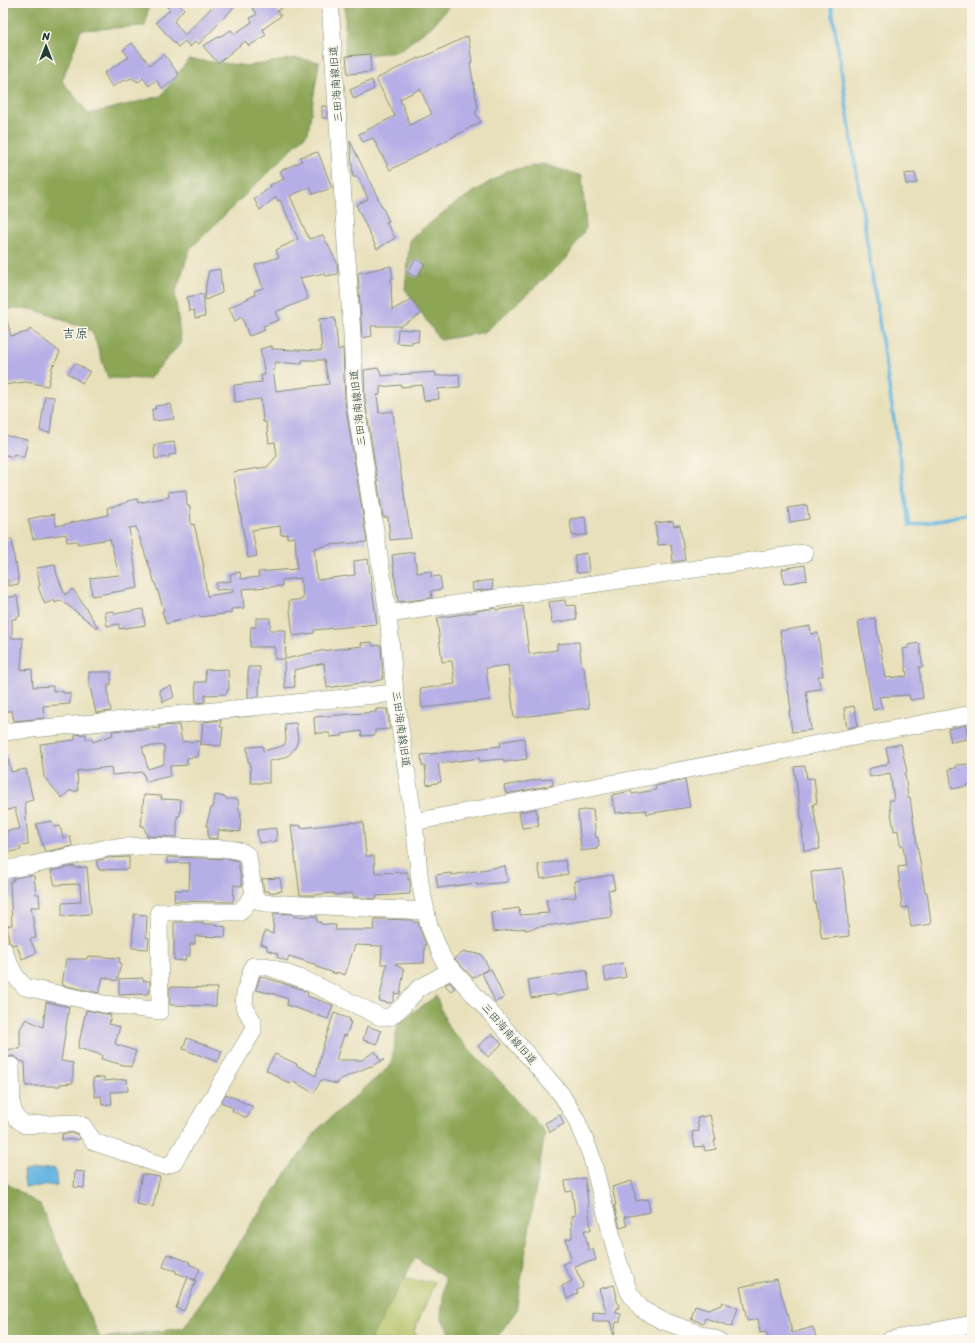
<svg xmlns="http://www.w3.org/2000/svg" width="975" height="1343" viewBox="0 0 975 1343" font-family="Sriracha,'Klee One',sans-serif">
<style>
.green{fill:#b0bf61;stroke:#687e4a}
.forest{fill:#8ca657;stroke:#567246}
.water{fill:#66b6e1;stroke:#427a8a}
.lines{fill:none;stroke-linecap:round;stroke-linejoin:round}
.stream{stroke:#66b6e1;stroke-width:3.5}
.building{fill:#b6aee6;fill-rule:evenodd}
.minor-casing{stroke:#848e78;stroke-width:18}
.minor{stroke:#fff;stroke-width:17}
.labels{text-anchor:middle;dominant-baseline:central;stroke-width:3.5;stroke-linejoin:round;paint-order:stroke}
.street-label{font-size:11px;fill:#1f3d34;stroke:#fbf7ec}
.quarter-label{font-size:13px;fill:#1f3d34;stroke:#fbf7ec}
</style>
<rect width="100%" height="100%" fill="#fbf7ec"/>
<filter id="ink" filterUnits="userSpaceOnUse"><feTurbulence type="fractalNoise" baseFrequency=".025" numOctaves="2"/><feDisplacementMap in="SourceGraphic" scale="8" xChannelSelector="R" yChannelSelector="G"/><feConvolveMatrix kernelMatrix="1 2 1 2 8 2 1 2 1" color-interpolation-filters="sRGB"/></filter>
<filter id="wash" filterUnits="userSpaceOnUse"><feTurbulence type="fractalNoise" baseFrequency=".012" numOctaves="4" result="noise"/><feDisplacementMap in="SourceGraphic" scale="16" xChannelSelector="R" yChannelSelector="G"/><feGaussianBlur stdDeviation="0.9" result="paint"/><feColorMatrix in="noise" values="0 0 0 0 0 0 0 0 0 0 0 0 0 0 0 0 0 1.4 0 .05"/><feComposite in="paint" operator="in"/></filter>
<g filter="url(#wash)">
<rect width="100%" height="100%" fill="#e8e0bb"/>
<!-- green -->
<path class="green" d="M400 1279 435 1282 414 1331 419 1340H371L372 1336Z"/>
<!-- forest -->
<g class="forest">
<path d="M3 3H149L145 26 81 30 62 81 89 114 161 96 189 59 248 66 296 58 319 62 308 133 190 249 175 294 181 343 149 379 108 378 92 331 33 309H3Z"/>
<path d="M345 3H451V4L432 26 399 51 345 58Z"/>
<path d="M543 164 582 176 586 228 566 259 485 332 440 340 405 289 410 239 453 205 507 171Z"/>
<path d="M436 996 448 1027 497 1078 545 1132 516 1311 495 1340H452L441 1316 445 1278 415 1258 370 1340H3V1181L40 1205 100 1338 184 1328 253 1221 318 1129 391 1065 398 1023Z"/>
</g>
<!-- water -->
<path class="water" d="M55 1168 57 1185 25 1187 23 1171Z"/>
<g class="lines">
<!-- stream -->
<path class="stream" d="M831 3 910 526 972 513"/>
</g>
<g id="blocks">
<!-- building -->
<g class="building">
<path d="M163 3H178L184 9 174 21 185 35 216 3H238L199 44 196 41 190 47 185 41 178 47 156 22 170 10Z"/>
<path d="M260 3H289L277 11 281 16 263 29 266 35 249 46 245 41 218 63 203 46 231 30 234 34 252 22 250 18 257 14 252 8Z"/>
<path d="M468 36 472 62 470 63 478 110 475 112 481 122 390 170 373 138 363 142 359 134 395 116 376 79 418 58 419 59ZM420 89 432 114 410 125 400 99Z"/>
<path d="M132 43 150 65 164 54 179 75 163 89 156 80 149 86 143 78 139 82 131 78 125 81 124 80 112 87 104 73 129 57 123 50Z"/>
<path d="M370 54 371 72 348 74 346 56Z"/>
<path d="M372 80 374 89 354 99 350 90Z"/>
<path d="M322 106H327L328 118H322Z"/>
<path d="M350 141 389 221 386 222 395 238 377 249 356 205 368 199 358 177H353Z"/>
<path d="M318 152 332 188 313 194 310 187 290 196 309 239 323 235 337 263 338 274 325 276V273L300 278 308 299 275 312 279 320 263 326 265 330 249 336 242 317 235 321 229 308 255 295 254 291 263 288 255 265 279 257 276 250 298 239 280 200 278 201 276 197 260 210 254 199 271 187 270 185 284 179 280 171 302 161 300 157Z"/>
<path d="M915 173 917 183 906 184 904 174Z"/>
<path d="M416 259 425 264 417 278 407 272Z"/>
<path d="M391 266 393 279H391L392 310 412 299 421 314 401 326H371L372 336 362 338 358 273Z"/>
<path d="M220 269 222 293 205 300 206 284 209 271Z"/>
<path d="M203 294 205 316 195 318 194 310 189 311 187 297Z"/>
<path d="M3 317H6L11 336 28 332 30 329 60 352 54 365 53 364 48 386 25 382 3 385Z"/>
<path d="M335 318 338 350 343 348 345 402 367 542 329 545 314 548 317 580 355 575 354 561 368 559 377 624 314 630V633L293 636 289 601 303 599 301 578 282 580V586L242 589 244 608 231 609V613L199 617V615L166 624 162 611 164 610 136 527 129 528 138 588 92 596 90 578 119 575 110 539 78 544 77 541 67 542 66 534 33 539 28 519 54 514 56 526 108 515 107 508 128 502 127 501 137 499 138 503 169 497 168 492 186 490 187 506H190L191 525 194 524 204 567H203L207 596 233 592 232 589 216 590V583L231 581 230 574 240 572 241 579 259 577 258 572 297 569 295 537 287 538V534L281 535 280 526 252 530 257 556 248 558 233 472 267 467 277 456 275 442 269 443 266 422H263L261 399 235 402 234 385 262 382 261 375H265L260 349 272 346V349L322 351 319 319ZM302 360H324L329 384 276 391 273 370 275 369 274 362 302 364Z"/>
<path d="M398 329 419 330 418 342 412 341V344L397 343Z"/>
<path d="M75 363 90 372 82 383 68 373Z"/>
<path d="M378 368 379 370H380L381 376 435 372 436 376 459 374 460 387 438 389 439 399 424 401 422 385 401 387V385L380 387V395H377L379 413 393 411 397 448 411 538 390 540 388 517H383L365 400 364 370Z"/>
<path d="M45 396 54 397 50 433 40 431Z"/>
<path d="M171 404 174 419 153 421 152 409H156L155 406Z"/>
<path d="M3 435 28 440 24 457 14 454 13 457 3 454Z"/>
<path d="M174 442 176 454 169 455V457L155 459 154 445Z"/>
<path d="M807 505 809 519 790 522 788 508Z"/>
<path d="M585 517 587 535 572 536 570 519Z"/>
<path d="M673 521 674 526 680 525 685 560 673 562 671 544 658 545 655 523Z"/>
<path d="M12 539 15 564 16 563 19 584 8 586V579L3 580V554H4L3 540Z"/>
<path d="M414 552 417 573 431 571V577L440 576 442 589 431 591 432 598 398 602 392 555Z"/>
<path d="M587 553 589 572 577 573 574 555Z"/>
<path d="M55 565 57 575 65 595 73 589 98 627 97 628 61 600 55 603 54 600 45 604 38 587 40 586 37 568Z"/>
<path d="M805 565 807 580 784 584 782 569Z"/>
<path d="M492 580 493 589 473 591 472 583Z"/>
<path d="M17 596 20 616 16 617V619H12V638H23L21 670 32 669 33 687 53 686V691H63V693H70V704L43 706 44 718 14 721 12 711H3V598Z"/>
<path d="M565 600 566 606 575 605 577 619 552 623 549 602Z"/>
<path d="M523 606 529 654 557 650V644L579 642 582 668 584 667 589 708 514 718 508 665 486 668 490 700 422 708 420 689 455 684 452 661 442 662 437 618 476 612V611L496 608V610Z"/>
<path d="M143 609 145 625 119 629V624L107 626 105 612 114 611 115 614Z"/>
<path d="M256 618H270V630H286L285 659 321 651 362 646 361 643 372 642 373 646 381 645 383 679 373 682 352 684 327 688 324 663 294 670 295 687 285 688 284 659H275V647H250L251 627H256Z"/>
<path d="M875 618 886 678 907 676 903 649 908 648V645L919 643 923 667H919L923 698 910 700 909 695 879 697 882 708 873 710 858 621Z"/>
<path d="M810 626 811 634 818 633 823 676H818L821 689 806 691 811 730 792 732 789 711 791 710 780 631Z"/>
<path d="M248 667H260L259 696 248 698Z"/>
<path d="M228 669 229 690H227V694L205 695V702L196 703 195 682H206L205 670Z"/>
<path d="M89 672H111V685H108V696L111 711 96 713 90 687H89Z"/>
<path d="M171 686 174 697 163 702 159 690Z"/>
<path d="M854 706 858 726 847 728 844 708Z"/>
<path d="M376 709H387L390 729 375 730V735L362 736 361 731 342 734V736L330 737V733H315L314 717 376 712Z"/>
<path d="M221 720 220 727H223L221 746 201 744 203 722Z"/>
<path d="M296 723 298 740 295 748 289 755 280 759 269 761V783H251L250 762H248L247 747 263 746V751L279 747 284 745 286 741 285 724Z"/>
<path d="M179 725 182 742 200 741 198 757 187 758V765L170 766V776L146 782 143 772 112 775 111 767 77 771 78 791H69L62 798 44 777 40 744 75 740V735L86 734V739H92L93 742 113 735 112 731 160 728 159 726ZM164 745V764L148 769 142 747Z"/>
<path d="M966 725 968 739 951 742 948 729Z"/>
<path d="M524 738 527 759 504 762 503 759 480 761 479 758 438 764 441 782 427 785 425 766H422L421 755 501 746 500 742Z"/>
<path d="M901 744 907 772 905 773 908 798 910 797 914 826 925 892H927L931 924 911 927 908 907 902 908 900 887 898 867 906 866 903 845H900L898 830 894 831 889 800H894L890 773 870 777 868 769 887 764V763L889 762 886 747Z"/>
<path d="M3 754H7L11 772 26 769 33 800 25 802 28 845 20 846 21 850 3 853V837L7 836 6 831 20 829 15 808 3 811Z"/>
<path d="M970 764 972 784 967 785V786L952 789 949 769 956 768V765Z"/>
<path d="M805 766 807 779 814 778 817 803 813 804 820 849 804 851 802 829H803L794 767Z"/>
<path d="M552 778 553 785 506 794 504 786 541 779V780Z"/>
<path d="M685 780 690 807 647 814 646 810 616 813 615 806H613L612 795 631 791 632 794 656 790 655 786Z"/>
<path d="M144 795 162 796 161 799 181 800 180 816H177V837L147 836 144 826H141Z"/>
<path d="M215 795 226 797V799H238L239 812H241L240 832 218 830V839L208 838V826H206L211 808H213Z"/>
<path d="M536 809 539 826 522 828 519 812Z"/>
<path d="M593 809 596 838 598 837 599 846H597V849L581 851 578 811Z"/>
<path d="M52 821 54 827 60 826 63 838 70 836 72 846 45 852 36 824Z"/>
<path d="M354 822V823L363 822 366 856H374L375 873 408 872V880L410 879V894L377 896 376 899 353 897V893L334 895V893L313 895H300L291 826 300 825 301 828Z"/>
<path d="M276 828 277 841 259 843 257 830Z"/>
<path d="M129 857V869L99 870 96 861 108 858Z"/>
<path d="M167 857 230 859 238 861 242 886 234 885 233 902 174 901 175 890H189L190 863H167Z"/>
<path d="M565 860 568 874 541 879 538 865Z"/>
<path d="M75 866 76 868 87 867 91 914 62 916V903L81 902 80 884 55 885 51 871Z"/>
<path d="M505 866 508 882 477 885V883L438 888 436 875 451 873 452 875Z"/>
<path d="M842 869 846 895 849 936 822 939 818 917H817L815 902H814L811 872Z"/>
<path d="M30 875 34 876 36 894H39L40 907H31L36 938 30 939 36 953 22 959 16 944 12 945 9 941 7 926 12 925 10 882H12V880H14V878Z"/>
<path d="M612 875 615 889 608 890 612 917 536 927V928L525 930V928L493 932 491 912 519 908 520 915 549 913 546 900 576 897 574 881Z"/>
<path d="M280 878 282 891 269 893V891H264L262 879Z"/>
<path d="M274 913 294 914V917L317 916V922H321V924L336 925 335 930H374L375 919 413 920V922H418L420 930 426 945H425L424 963 395 964 404 970 400 994 395 993 393 1001 391 1003 379 1001 387 964H381L382 946 355 945 345 975 336 972V974L317 967V965L289 956 287 961 277 957 278 954 267 950V946L261 944 265 931 273 934Z"/>
<path d="M134 914 147 915 146 937 149 938 148 949 132 948Z"/>
<path d="M174 922H203V924H216V925L226 927 225 937 195 936V944H190V956H186L185 961 174 960Z"/>
<path d="M464 952 481 954 489 968 473 978 454 958Z"/>
<path d="M88 956 120 958 119 963 121 964 117 981 103 977 99 993 62 985 66 959H87Z"/>
<path d="M623 963 626 977 606 981 603 967Z"/>
<path d="M491 969 504 998 495 1002 482 973Z"/>
<path d="M583 971H587L590 990 556 996 555 994 531 998 528 980Z"/>
<path d="M260 976 301 989 308 993 307 996 333 1005 328 1019 287 1005 288 999 269 992V993L256 990Z"/>
<path d="M143 978V981H150V992H148V994L119 995V979Z"/>
<path d="M450 982 455 988 451 991 445 985Z"/>
<path d="M170 987 217 988 216 1006 170 1005Z"/>
<path d="M46 1002 69 1007 61 1061 73 1063V1083L60 1084V1086H26L25 1062 20 1061 16 1057 11 1056 4 1059 10 1049H20V1029L26 1019 43 1027Z"/>
<path d="M86 1010 111 1015 109 1024 120 1027 115 1044 136 1051 131 1067 101 1059 102 1055 78 1048Z"/>
<path d="M334 1013 350 1019 349 1022H351L346 1036 344 1035 336 1060H362L375 1051 380 1060H384L370 1067V1066L339 1080 338 1084 321 1080 314 1093 292 1081 290 1084 266 1070 275 1054 297 1064 296 1065 316 1076 323 1046Z"/>
<path d="M367 1026 381 1031 377 1044 363 1040Z"/>
<path d="M492 1034 502 1044 488 1057 478 1046Z"/>
<path d="M187 1038 222 1051 218 1062 183 1049Z"/>
<path d="M104 1077V1081L127 1079 128 1091 111 1092 112 1104 102 1105 101 1096 95 1097 93 1078Z"/>
<path d="M226 1094 253 1107 247 1118 232 1111 233 1108 221 1102Z"/>
<path d="M560 1115 564 1124 550 1132 545 1123Z"/>
<path d="M710 1115 716 1140H714L716 1149 705 1151 704 1146 695 1147 692 1132 699 1131 697 1118Z"/>
<path d="M73 1133 77 1134 80 1139 62 1140V1134Z"/>
<path d="M75 1171 85 1172 84 1188 74 1187Z"/>
<path d="M142 1174 160 1177 153 1207 136 1204Z"/>
<path d="M585 1178 591 1230H584L589 1250 593 1249 596 1260 574 1266 583 1284 582 1285 583 1287 576 1291 578 1293 568 1299 562 1286 572 1281 563 1264 571 1260 566 1239 572 1238 571 1216 575 1215 572 1191 566 1192 565 1181Z"/>
<path d="M632 1181 636 1201 648 1199 650 1212 624 1217 627 1226 620 1228 614 1205H616L612 1187Z"/>
<path d="M167 1254 190 1262 189 1264 200 1269 195 1280 190 1278 196 1281 184 1311 176 1308 188 1277 176 1273V1271L163 1267Z"/>
<path d="M777 1279 787 1313H788L792 1333 813 1327 817 1340H769L766 1332 760 1333 758 1319 747 1321 740 1287Z"/>
<path d="M614 1285 617 1297H616L619 1308H617L616 1313 621 1314 620 1322H616L614 1336 610 1321H593V1312L607 1313 599 1289Z"/>
<path d="M722 1302 738 1308 732 1327 705 1318 703 1323 691 1319 695 1306 708 1310 721 1305Z"/>
</g>
</g>
</g>
<g filter="url(#ink)">
<use href="#blocks" fill-opacity="0" stroke="#848e78" stroke-width="1"/>
<g class="lines">
<!-- minor casing -->
<g class="minor-casing">
<g id="minor">
<path d="M330 3 352 334 355 401 388 614 395 693 414 822 420 882 429 926 444 961 504 1028 561 1094 576 1119 591 1155 618 1260 629 1292 641 1309 663 1321 718 1340"/>
<path d="M388 614 805 553"/>
<path d="M3 732 395 693"/>
<path d="M414 822 972 714"/>
<path d="M3 870 32 865 107 848 142 846 231 849 243 852 248 856 254 895 259 901 265 903 425 911"/>
<path d="M3 949 5 955 16 977 25 987 104 1004 160 1011 159 912H240L254 895"/>
<path d="M11 1066 12 1107 16 1118 25 1125 75 1123 83 1126 94 1142 164 1166 173 1163 253 1031V1022L244 1006 245 992 253 966H266L305 980 381 1017H390L403 1006 418 989 451 970"/>
<path d="M890 1340 972 1324"/>
</g>
</g>
<!-- minor -->
<use href="#minor" class="minor"/>
</g>
</g>
<g class="labels">
<!-- street labels -->
<g class="street-label">
<text transform="translate(336 84) rotate(-94)">三田海南線旧道</text>
<text transform="translate(358 408) rotate(-96)">三田海南線旧道</text>
<text transform="translate(401 729) rotate(82)">三田海南線旧道</text>
<text transform="translate(509 1034) rotate(49)">三田海南線旧道</text>
</g>
<!-- quarter labels -->
<g class="quarter-label">
<text x="75" y="333">吉原</text>
</g>
</g>
<!-- margin -->
<rect width="975" height="1343" fill="none" stroke="#fbf7ec" stroke-width="16"/>
<!-- north arrow -->
<g transform="translate(46 46)" stroke="#fbf7ec" stroke-width="3" paint-order="stroke">
<path d="M0-3L7 15L0 10L-7 15Z" fill="#1f3d34"/>
<text y="-6" font-size="11" font-weight="bold" text-anchor="middle" fill="#1f3d34">N</text>
</g>
</svg>
